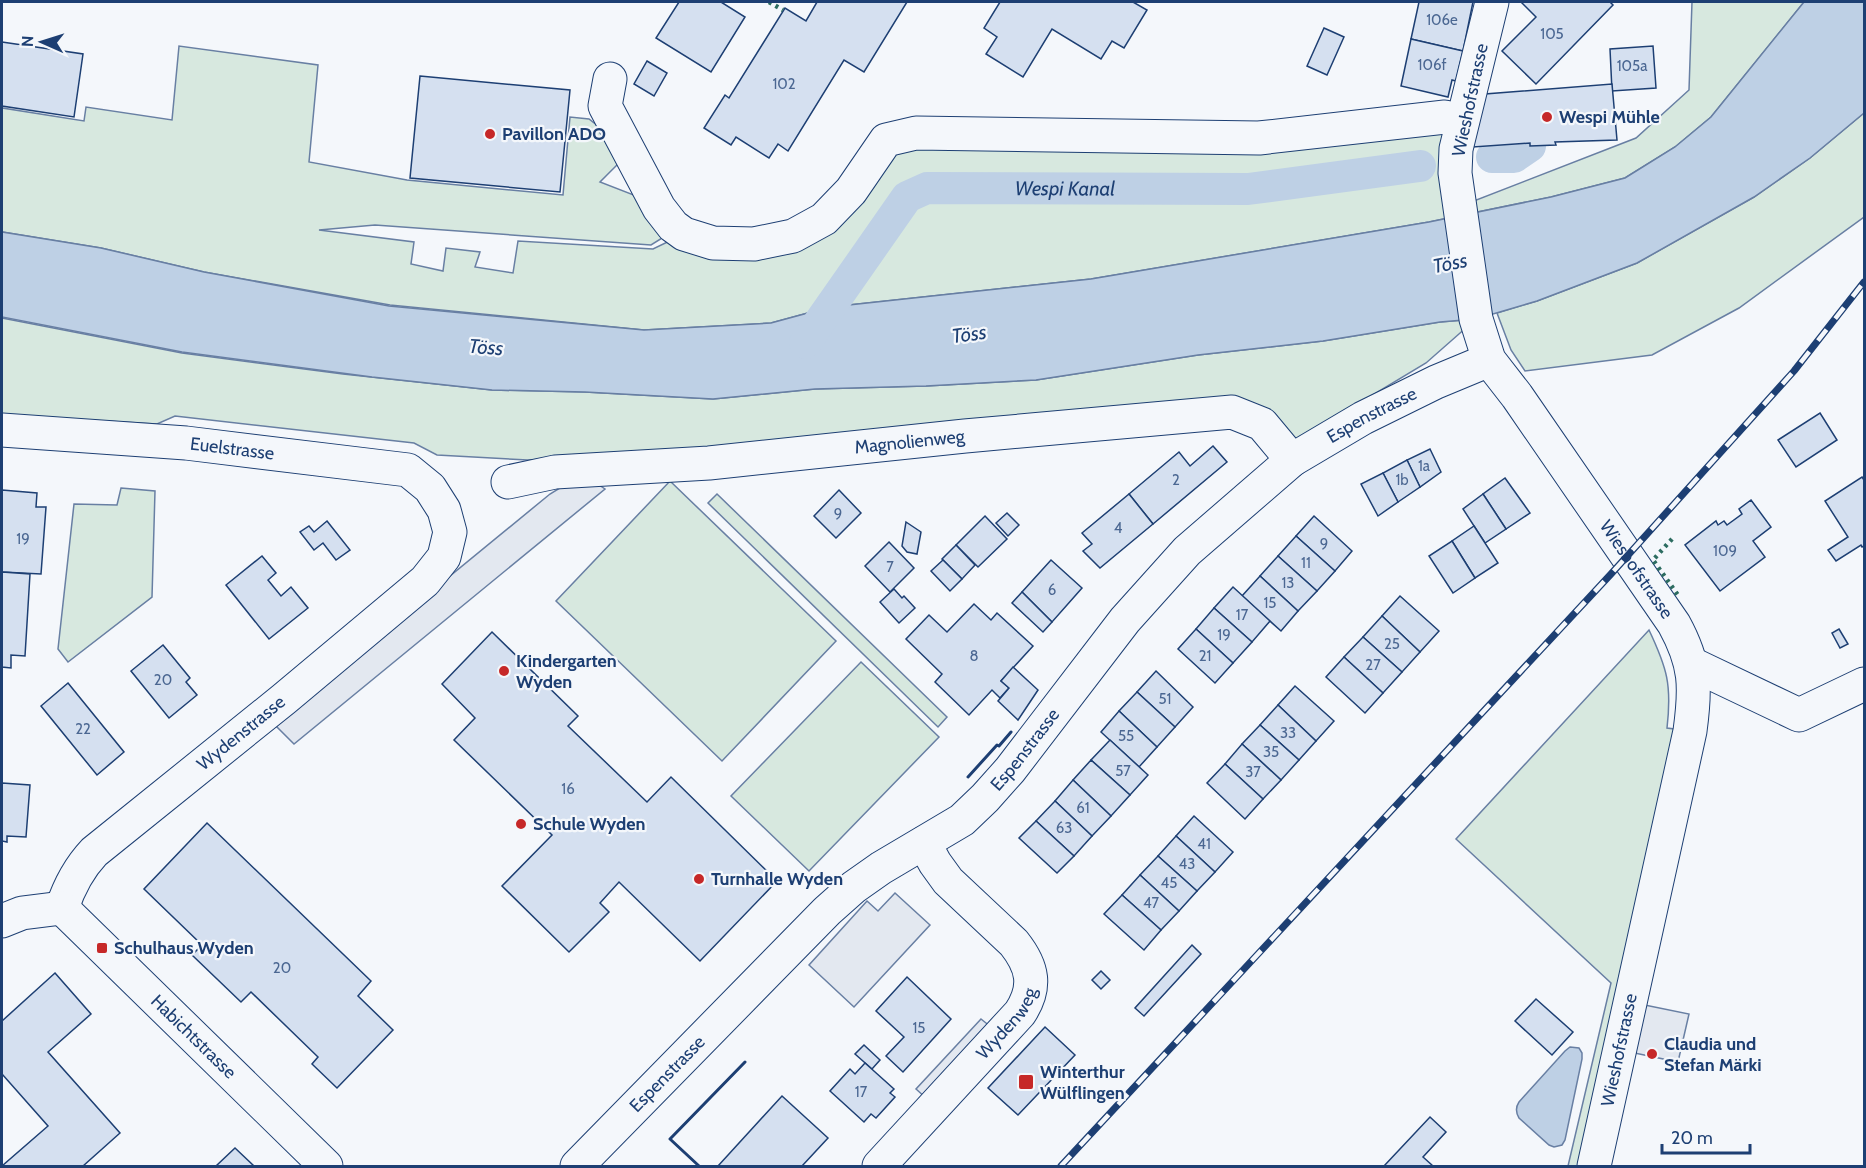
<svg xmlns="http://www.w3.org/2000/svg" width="1866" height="1168" viewBox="0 0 1866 1168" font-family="Cabin,sans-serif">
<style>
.green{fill:#d7e8df;stroke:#687fa3;stroke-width:1.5}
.parking{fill:#e3e8f0;stroke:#687fa3;stroke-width:1.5}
.water{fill:#bed0e5;stroke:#687fa3;stroke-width:1.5}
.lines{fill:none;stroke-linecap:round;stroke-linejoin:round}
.canal{stroke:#bed0e5;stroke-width:32}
.building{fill:#d5e0f0;stroke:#1d3f73;stroke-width:1.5}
.minor-casing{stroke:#1d3f73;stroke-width:35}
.minor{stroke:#f4f7fb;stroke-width:33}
.rail-casing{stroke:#1d3f73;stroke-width:7}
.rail{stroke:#f4f7fb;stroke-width:4.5;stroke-dasharray:14;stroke-linecap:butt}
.hedge{stroke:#2c6c60;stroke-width:4.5;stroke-dasharray:3 4.5;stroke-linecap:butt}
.wall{stroke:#1d3f73;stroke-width:3}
.poi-dot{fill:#c62828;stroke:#f4f7fb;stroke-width:2}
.labels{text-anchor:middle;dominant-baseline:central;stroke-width:4.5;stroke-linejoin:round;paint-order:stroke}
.number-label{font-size:15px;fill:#4b6792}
.street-label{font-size:18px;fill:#1d3f73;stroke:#f4f7fb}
.poi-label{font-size:18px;font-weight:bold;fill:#1d3f73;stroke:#f4f7fb;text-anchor:start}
.water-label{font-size:20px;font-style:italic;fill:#1d3f73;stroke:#f4f7fb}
</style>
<rect width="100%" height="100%" fill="#f4f7fb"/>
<!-- green -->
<g class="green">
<path d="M1692 2H1804L1711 117 1675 147 1625 178 1551 197 1429 222 1091 279 830 307 771 323 644 330 390 305 204 272 101 248 2 232V108L84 121 86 107 172 120 179 46 318 65 309 162 407 180 563 195 570 117 589 119 603 130 622 160 600 182 639 197 667 235 651 245 375 225 319 230 414 242 411 264 443 271 446 248 480 252 475 267 513 273 518 241 653 249 684 234 793 236 886 140 1445 117 1461 206 1636 138 1689 90Z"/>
<path d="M1864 113V217L1739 308 1652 355 1525 371 1511 350 1497 313 1537 301 1637 263 1754 197 1810 158Z"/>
<path d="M2 318 182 353 343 374 492 390 585 392 713 399 815 389 926 386 1036 380 1198 355 1323 341 1440 322 1476 319 1426 363 1283 449 1262 424 528 460 437 455 414 443 175 416 157 424 2 415Z"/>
<path d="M670 481 836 641 722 761 556 601Z"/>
<path d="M121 488 155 491 152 597 68 662 58 649 74 504 117 505Z"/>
<path d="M717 494 947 717 938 727 708 503Z"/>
<path d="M1649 630C1667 668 1672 685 1667 728L1690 731 1594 1166H1568L1611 983 1456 839Z"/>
<path d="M861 662 939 737 809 871 731 796Z"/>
</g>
<!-- parking -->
<g class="parking">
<path d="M590 479 605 489 294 744 272 722 550 494 563 486Z"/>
<path d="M895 893 930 925 854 1007 809 965 867 901 878 911Z"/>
<path d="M1630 1002 1689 1014 1678 1062 1620 1050Z"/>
<path d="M981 1019 991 1027 926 1098 916 1089Z"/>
</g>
<!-- water -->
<g class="water">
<path d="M1804 2H1864V113L1810 158 1754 197 1637 263 1537 301 1476 319 1440 322 1323 341 1198 355 1036 380 926 386 815 389 713 399 585 392 492 390 372 377 182 352 2 317V232L101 248 204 272 389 306 644 330 771 323 830 307 1091 279 1429 222 1551 197 1625 178 1675 147 1711 117Z"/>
<path d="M1570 1047 1579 1048 1582 1053V1059L1565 1140 1562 1145 1554 1147 1549 1145 1519 1118C1516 1113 1515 1108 1519 1102L1565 1051Z"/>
</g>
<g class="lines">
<!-- canal -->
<g class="canal">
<path d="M1492 157H1514L1530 146"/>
<path id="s1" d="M805 343 907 197 927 188 1248 189 1420 166"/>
</g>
</g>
<!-- building -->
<g class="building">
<path d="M679 2H721L745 17 711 72 656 38Z"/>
<path d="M817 2H907L864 72 844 60 788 151 778 144 769 158 736 137 731 145 704 128 725 95 729 98 785 8 806 21Z"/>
<path d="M1000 2H1133L1147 10 1124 48 1112 41 1101 59 1052 29 1023 77 986 54 997 37 984 28Z"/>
<path d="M1419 2H1473L1463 51 1411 39Z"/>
<path d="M1521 2H1610L1613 5 1536 84 1502 51 1536 17Z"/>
<path d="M1324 28 1344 37 1327 75 1307 66Z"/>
<path d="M1411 39 1463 51 1456 81 1452 80 1448 97 1401 86Z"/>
<path d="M2 42 83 54 74 117 2 106Z"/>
<path d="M1653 46 1656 88 1612 91 1610 49Z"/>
<path d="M647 61 667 73 654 96 634 84Z"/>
<path d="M420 76 570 90 560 192 410 178Z"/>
<path d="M1612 84 1617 140 1555 142 1556 145 1530 146V143L1473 147 1485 94Z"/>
<path d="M1820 413 1837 440 1796 467 1778 440Z"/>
<path d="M1213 446 1227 462 1153 524 1129 494 1179 452 1190 466Z"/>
<path d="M1430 449 1441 472 1420 487 1407 460Z"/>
<path d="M1407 460 1420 487 1398 502 1383 473Z"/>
<path d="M1383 473 1398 502 1378 516 1361 484Z"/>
<path d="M1862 477 1864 480V546L1862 547 1861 545 1836 561 1828 550 1848 537 1825 501Z"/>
<path d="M1505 478 1530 513 1506 529 1483 494Z"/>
<path d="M2 490 37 493 36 507H46L41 574 2 572Z"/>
<path d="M839 490 861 513 836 538 814 516Z"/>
<path d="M1129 494 1153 524 1100 568 1083 551 1092 544 1082 533Z"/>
<path d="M1483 494 1506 529 1485 543 1463 509Z"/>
<path d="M1751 500 1771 527 1753 541 1765 557 1720 591 1685 545 1716 521 1718 525 1724 521 1727 525 1742 514 1739 509Z"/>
<path d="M1007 513 1019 525 1008 536 996 523Z"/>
<path d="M985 516 1007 539 978 567 956 545Z"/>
<path d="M1314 516 1352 551 1335 571 1296 536Z"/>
<path d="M327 521 350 550 336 560 323 543 314 550 300 532 309 526 314 532Z"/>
<path d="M906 522 921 532 917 554 907 552 902 546Z"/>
<path d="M1474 526 1498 563 1475 578 1452 541Z"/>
<path d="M1296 536 1335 571 1317 591 1278 556Z"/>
<path d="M1452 541 1475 578 1453 593 1429 556Z"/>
<path d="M889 542 914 568 890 592 865 566Z"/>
<path d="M956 545 975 565 962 579 942 559Z"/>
<path d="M262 556 276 573 268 580 281 596 291 587 308 608 269 639 226 585Z"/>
<path d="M1278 556 1317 591 1298 611 1260 576Z"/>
<path d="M943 560 962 579 950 591 931 571Z"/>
<path d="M1051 560 1082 588 1052 622 1022 592Z"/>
<path d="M2 572 30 574 25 656 11 655V668L2 667Z"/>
<path d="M1260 576 1298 611 1281 631 1242 596Z"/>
<path d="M1233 587 1270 621 1252 642 1214 608Z"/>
<path d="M894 589 902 598 904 596 915 608 899 623 880 602Z"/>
<path d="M1022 592 1052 622 1043 632 1012 603Z"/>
<path d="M1400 596 1439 631 1420 652 1382 616Z"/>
<path d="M974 604 991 620 997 613 1033 646 1001 681 1009 688 1000 698 992 690 969 715 935 682 942 674 906 639 929 615 947 632Z"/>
<path d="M1214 608 1252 642 1233 663 1196 629Z"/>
<path d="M1382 616 1420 652 1402 672 1363 637Z"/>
<path d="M1196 629 1233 663 1215 683 1178 649Z"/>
<path d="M1839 629 1848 644 1840 648 1832 633Z"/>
<path d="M492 632 578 716 568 726 647 802 671 777 777 881 700 961 619 882 600 903 609 912 569 952 502 886 552 835 454 740 475 718 442 684Z"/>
<path d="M1363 637 1402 672 1383 693 1344 657Z"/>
<path d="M163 645 190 678 186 682 197 695 169 718 131 671Z"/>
<path d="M1344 657 1383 693 1365 713 1326 677Z"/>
<path d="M1013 667 1038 690 1018 720 998 701 1009 688 1001 681Z"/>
<path d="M1156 671 1193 707 1175 727 1137 692Z"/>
<path d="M68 683 124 752 97 775 41 706Z"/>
<path d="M1295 686 1334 721 1316 741 1278 705Z"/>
<path d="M1137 692 1175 727 1157 747 1119 711Z"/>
<path d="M1278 705 1316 741 1299 760 1260 725Z"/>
<path d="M1119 711 1157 747 1139 767 1101 732Z"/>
<path d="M1260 725 1299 760 1281 780 1242 744Z"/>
<path d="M1110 740 1148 775 1130 795 1091 760Z"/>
<path d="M1242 744 1281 780 1263 799 1225 764Z"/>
<path d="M1091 760 1130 795 1111 816 1073 780Z"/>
<path d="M1225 764 1263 799 1245 819 1207 783Z"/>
<path d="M1073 780 1111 816 1092 836 1055 801Z"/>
<path d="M2 783 30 785 26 837 7 836V842L2 841Z"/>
<path d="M1055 801 1092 836 1074 856 1036 821Z"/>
<path d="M1194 816 1233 852 1215 872 1176 836Z"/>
<path d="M1036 821 1074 856 1057 873 1019 838Z"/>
<path d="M207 823 371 981 358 996 393 1030 337 1088 312 1064 318 1057 251 992 241 1002 192 955 202 945 144 889Z"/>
<path d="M1176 836 1215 872 1197 891 1158 856Z"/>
<path d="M1158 856 1197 891 1179 911 1140 875Z"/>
<path d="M1140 875 1179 911 1161 930 1122 895Z"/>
<path d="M1122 895 1161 930 1144 950 1104 914Z"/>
<path d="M1192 945 1201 954 1144 1016 1135 1008Z"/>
<path d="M1101 971 1110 980 1101 989 1092 980Z"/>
<path d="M55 973 91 1014 48 1052 120 1133 83 1166H2L48 1126 2 1074V1021Z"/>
<path d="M907 977 951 1019 903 1072 886 1056 904 1037 876 1011Z"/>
<path d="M1536 999 1573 1032 1552 1055 1515 1021Z"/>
<path d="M1045 1027 1075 1055 1018 1115 988 1088Z"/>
<path d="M864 1045 880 1060 872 1069 855 1054Z"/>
<path d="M865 1063 894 1089 890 1093 895 1097 876 1118 871 1114 864 1122 830 1091 850 1069 855 1074Z"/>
<path d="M782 1096 828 1138 802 1166H718Z"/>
<path d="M1430 1117 1446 1132 1423 1157 1433 1166H1384Z"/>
<path d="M235 1148 254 1166H216Z"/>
</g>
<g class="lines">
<!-- minor casing -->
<g class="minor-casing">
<g id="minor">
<path id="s2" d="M1492 2 1456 149 1455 173 1476 319 1489 360 1517 396 1674 624C1696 664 1696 687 1690 731L1594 1166"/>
<path d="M610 79 605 106 659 208 673 226 684 234 713 243 754 244 793 236 824 219 851 191 886 140 916 133 1259 138 1445 117 1462 121"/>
<path id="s3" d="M2 430 186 443 408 470 430 488 444 510 450 532 444 557 425 581 284 699 94 852C78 869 69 887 62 908"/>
<path id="s4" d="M508 482 555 472 709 463 965 436 1232 412 1262 424 1292 460"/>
<path d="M1692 664 1799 715 1864 684"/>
<path id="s5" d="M62 908 326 1166"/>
<path d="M2 921 22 913 62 908"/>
<path id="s6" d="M577 1166 827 911 854 887 881 868 962 820 985 798 1010 770 1125 620 1187 551 1292 460 1363 418 1436 382 1489 360"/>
<path id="s7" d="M879 1166 1020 1013C1037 987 1033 967 1014 943L948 881 935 863 924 843"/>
</g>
</g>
<!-- minor -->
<use href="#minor" class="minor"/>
<!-- rail casing -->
<g class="rail-casing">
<path id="rail" d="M1061 1166 1611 574 1794 371 1864 282"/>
</g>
<!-- rail -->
<use href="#rail" class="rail"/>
<!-- hedge -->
<g class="hedge">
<path d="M769 2 783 10"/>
<path d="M1672 539 1653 560 1680 598"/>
</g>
<!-- wall -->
<g class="wall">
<path d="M968 777 997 745 999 746 1011 732"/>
<path d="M699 1166 670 1139 745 1062"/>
</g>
</g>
<!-- markers -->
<g class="poi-dot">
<circle cx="1547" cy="117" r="6"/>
<circle cx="490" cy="134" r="6"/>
<circle cx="504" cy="671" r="6"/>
<circle cx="521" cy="824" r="6"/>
<circle cx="699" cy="879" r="6"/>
<rect x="96" y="942" width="12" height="12" rx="3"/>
<circle cx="1652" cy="1054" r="6"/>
<rect x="1018" y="1074" width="16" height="16" rx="3"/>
</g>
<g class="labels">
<!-- number labels -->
<g class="number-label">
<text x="1442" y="20">106e</text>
<text x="1552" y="34">105</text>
<text x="1432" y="65">106f</text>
<text x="1632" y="66">105a</text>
<text x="784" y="84">102</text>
<text x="1424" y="466">1a</text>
<text x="1176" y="480">2</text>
<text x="1402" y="480">1b</text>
<text x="838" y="514">9</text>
<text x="1118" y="528">4</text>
<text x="23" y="539">19</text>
<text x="1324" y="544">9</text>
<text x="1725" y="551">109</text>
<text x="1306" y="563">11</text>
<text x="890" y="567">7</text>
<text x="1288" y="583">13</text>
<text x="1052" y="590">6</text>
<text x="1270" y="603">15</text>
<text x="1242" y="615">17</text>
<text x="1224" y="635">19</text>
<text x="1392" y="644">25</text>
<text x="974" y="656">8</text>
<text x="1205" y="656">21</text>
<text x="1373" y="665">27</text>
<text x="163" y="680">20</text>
<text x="1165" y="699">51</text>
<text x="83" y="729">22</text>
<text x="1288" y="733">33</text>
<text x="1126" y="736">55</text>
<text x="1271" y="752">35</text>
<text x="1123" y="771">57</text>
<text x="1253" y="772">37</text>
<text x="568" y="789">16</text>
<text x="1083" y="808">61</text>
<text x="1064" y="828">63</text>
<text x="1204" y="844">41</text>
<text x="1187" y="864">43</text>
<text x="1169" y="883">45</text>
<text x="1151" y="903">47</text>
<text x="282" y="968">20</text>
<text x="919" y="1028">15</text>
<text x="861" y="1092">17</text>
</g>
<!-- street labels -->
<g class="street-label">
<text transform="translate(1470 100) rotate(-78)">Wieshofstrasse</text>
<text stroke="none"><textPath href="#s6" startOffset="1102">Espenstrasse</textPath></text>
<text stroke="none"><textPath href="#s4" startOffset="404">Magnolienweg</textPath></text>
<text stroke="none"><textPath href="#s3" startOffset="231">Euelstrasse</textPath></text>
<text stroke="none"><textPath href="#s2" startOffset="622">Wieshofstrasse</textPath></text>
<text transform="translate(241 733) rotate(-39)">Wydenstrasse</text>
<text stroke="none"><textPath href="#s6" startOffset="615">Espenstrasse</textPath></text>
<text stroke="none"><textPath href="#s7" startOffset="192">Wydenweg</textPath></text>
<text stroke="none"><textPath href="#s5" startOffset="184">Habichtstrasse</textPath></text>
<text transform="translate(1619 1050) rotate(-78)">Wieshofstrasse</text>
<text stroke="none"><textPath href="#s6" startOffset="129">Espenstrasse</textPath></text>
</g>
<!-- poi labels -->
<g class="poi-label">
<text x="1559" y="117">Wespi Mühle</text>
<text x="502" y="134">Pavillon ADO</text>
<text x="516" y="661">Kindergarten<tspan x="516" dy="21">Wyden</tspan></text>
<text x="533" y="824">Schule Wyden</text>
<text x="711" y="879">Turnhalle Wyden</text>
<text x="114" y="948">Schulhaus Wyden</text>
<text x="1664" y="1044">Claudia und<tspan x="1664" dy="21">Stefan Märki</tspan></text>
<text x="1040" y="1072">Winterthur<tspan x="1040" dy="21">Wülflingen</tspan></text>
</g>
<!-- water labels -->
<g class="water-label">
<text stroke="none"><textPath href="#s1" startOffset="338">Wespi Kanal</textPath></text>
<text transform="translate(1450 263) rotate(-11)">Töss</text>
<text transform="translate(969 334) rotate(-8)">Töss</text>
<text transform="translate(486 347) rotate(4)">Töss</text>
</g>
</g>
<!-- border -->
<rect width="1866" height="1168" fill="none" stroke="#1d3f73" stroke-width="6"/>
<!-- north arrow -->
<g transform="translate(42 42) rotate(273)" stroke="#f4f7fb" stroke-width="4.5" paint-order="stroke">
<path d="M0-4.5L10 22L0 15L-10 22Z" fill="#1d3f73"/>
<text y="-9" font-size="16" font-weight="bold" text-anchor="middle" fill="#1d3f73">N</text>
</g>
<!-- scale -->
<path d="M1662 1144v9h88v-9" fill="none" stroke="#1d3f73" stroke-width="3"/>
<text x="1671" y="1144" font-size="18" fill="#1d3f73" stroke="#f4f7fb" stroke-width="4.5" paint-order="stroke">20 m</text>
</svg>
